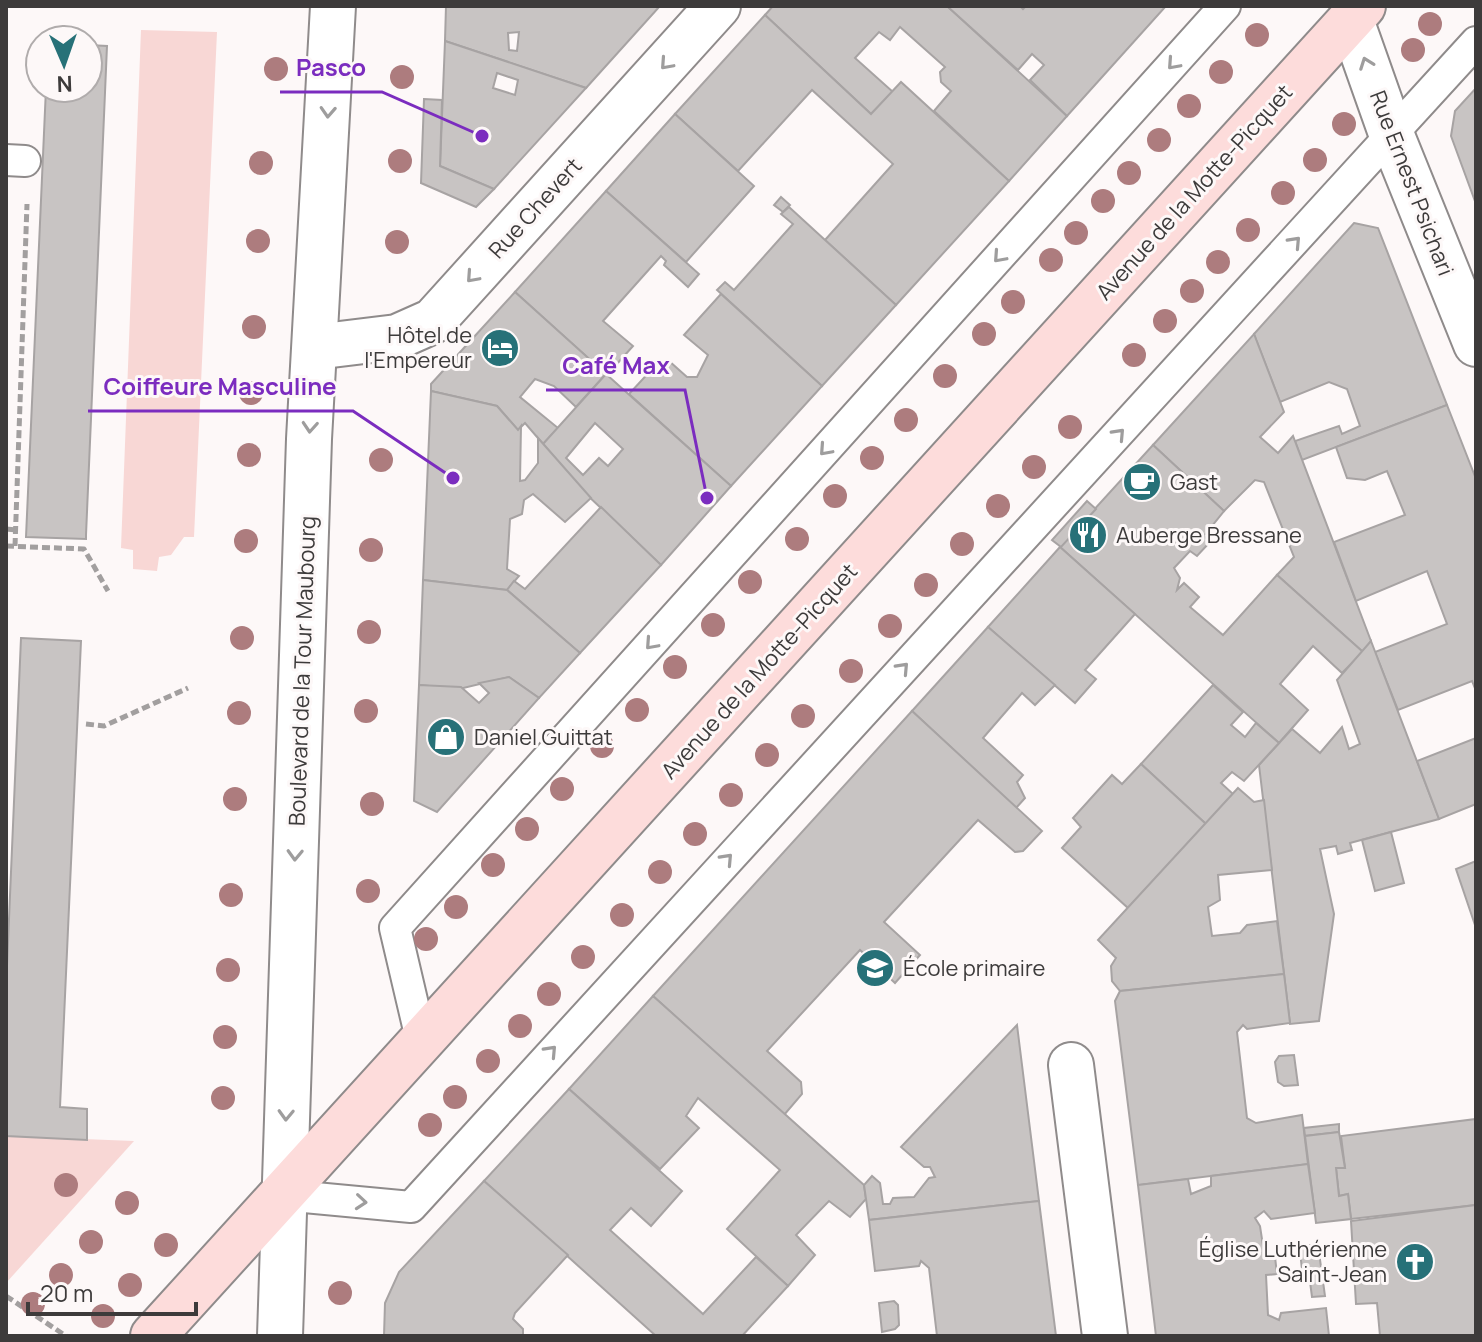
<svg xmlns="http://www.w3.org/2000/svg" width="1482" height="1342" viewBox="0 0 1482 1342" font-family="Manrope,sans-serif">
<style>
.green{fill:#f8d7d5}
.building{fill:#c8c4c3;stroke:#a7a3a3;stroke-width:2;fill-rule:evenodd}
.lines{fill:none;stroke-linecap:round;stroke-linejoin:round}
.service-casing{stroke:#8f8b8b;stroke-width:34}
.minor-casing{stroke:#8f8b8b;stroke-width:48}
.tertiary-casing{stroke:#8f8b8b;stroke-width:48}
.secondary-casing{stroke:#8f8b8b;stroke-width:48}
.path{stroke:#a29f9f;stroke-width:5;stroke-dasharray:8 4;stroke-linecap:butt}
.service{stroke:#fff;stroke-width:30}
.minor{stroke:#fff;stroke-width:44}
.tertiary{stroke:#fff;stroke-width:44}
.secondary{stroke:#fddcdb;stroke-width:44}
.tree{fill:#ad7c7e}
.oneway{stroke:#9e9d9d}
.labels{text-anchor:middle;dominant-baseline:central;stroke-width:6;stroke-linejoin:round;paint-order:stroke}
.street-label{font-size:22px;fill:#3d3b3b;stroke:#fdf8f8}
.poi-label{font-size:22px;fill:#3d3b3b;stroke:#fdf8f8;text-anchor:start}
.leader{fill:none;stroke:#7b2cbf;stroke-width:3}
.callout-dot{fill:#7b2cbf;stroke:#fdf8f8;stroke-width:3}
.callout-label{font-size:24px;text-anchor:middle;font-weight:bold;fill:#7b2cbf;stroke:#fdf8f8;stroke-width:6;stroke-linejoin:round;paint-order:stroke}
</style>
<rect width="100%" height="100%" fill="#fdf8f8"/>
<!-- green -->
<g class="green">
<path d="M141 30 217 32 194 537H184L171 555 159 557 157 571 133 569V550L121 548Z"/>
<path d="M6 1136 134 1141 6 1283Z"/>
</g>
<!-- building -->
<g class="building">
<path d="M446 6H660L586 88 445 41ZM519 32 517 51 509 50 508 33Z"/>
<path d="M773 6H947L1067 116 1009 181 934 111 951 91 941 82 940 72 945 67 900 27 890 40 879 32 855 58 893 92 871 114 765 15Z"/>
<path d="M947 6H1020L1023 9 1026 6H1166L1067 116 1030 80 1044 65 1032 54 1018 70Z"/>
<path d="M765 15 871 114 901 82 1009 181 896 305 825 240 893 164 812 90 738 171 675 114Z"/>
<path d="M445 41 586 88 494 189 440 166ZM497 73 518 80 515 95 493 88Z"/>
<path d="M88 45 107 46 86 535V539L26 537 46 88H88Z"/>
<path d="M1476 88V204L1451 136 1455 111Z"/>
<path d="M424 99 442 100 440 166 494 189 476 207 421 183Z"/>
<path d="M675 114 754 186 686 262 606 191Z"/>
<path d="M606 191 699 274 688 287 664 265 666 261 661 256 603 321 633 346 607 375 515 292Z"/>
<path d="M781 197 790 205 783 212 774 205Z"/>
<path d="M789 207 896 305 822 386 717 290 725 282 734 290 793 224 781 214Z"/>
<path d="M1354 223 1378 228 1447 405 1302 460 1295 441 1339 426 1342 434 1360 426 1347 389 1329 382 1280 402 1254 334Z"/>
<path d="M515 292 606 374 576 407 554 386 535 379 520 397 558 428 543 444 525 423 518 430 497 406 431 391V384Z"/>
<path d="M721 294 822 386 731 486 629 394 653 368 669 361 687 377H697L708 355 684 335Z"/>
<path d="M1254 334 1284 412 1260 437 1278 453 1293 436 1371 641 1363 652 1277 575 1294 557 1264 482 1255 480 1224 511 1153 445Z"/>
<path d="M606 374 731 486 661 565 584 492 543 444ZM595 423 623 449 608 466 599 458 583 475 566 458Z"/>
<path d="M431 391 497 406 518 430 521 426 520 481 525 480 538 463V438L591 498 565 522 533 494 524 500 522 514 510 519 507 569 519 576 507 590 423 580Z"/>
<path d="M1447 405 1476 479V691L1472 681 1398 710 1375 652 1447 624 1427 571 1356 601 1334 542 1405 515 1387 471 1365 480 1347 478 1336 447Z"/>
<path d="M1153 445 1224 511 1204 536 1210 542 1197 556 1190 551 1174 568 1180 578 1177 590 1184 583 1199 597 1190 607 1223 635 1277 575 1363 652 1342 673 1313 646 1280 684 1308 710 1279 743 1060 547Z"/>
<path d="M1087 501 1096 509 1061 547 1052 540Z"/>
<path d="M601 507 661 565 580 653 507 590 514 581 525 589Z"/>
<path d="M1060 547 1135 614 1085 670 1096 679 1075 703 988 627Z"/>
<path d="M423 580 507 590 580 653 539 698 509 677 459 689 419 685Z"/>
<path d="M988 627 1055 685 1035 705 1022 693 983 738 1023 775 1017 782 1025 798 1016 808 912 711Z"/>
<path d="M21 638 81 641 60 1107 87 1109V1140L6 1136V989Z"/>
<path d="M1371 641 1439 819 1350 843 1352 850 1338 854 1336 846 1320 849 1334 914 1319 1021 1290 1024 1259 765 1292 729 1320 753 1342 727 1349 749 1360 744 1337 680Z"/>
<path d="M509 677 539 698 437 812 414 801 419 685 461 687 479 703 489 693 479 683Z"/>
<path d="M1213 685 1243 712 1231 725 1245 737 1256 723 1279 743 1244 781 1232 772 1221 783 1233 794 1206 824 1141 764Z"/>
<path d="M912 711 1042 831 1023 851 1015 852 978 820 884 922 920 955 895 983 860 950 767 1051 801 1082 802 1094 784 1115 653 996Z"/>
<path d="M1476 738V804L1439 819 1417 761Z"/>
<path d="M1141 764 1206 824 1128 908 1062 848 1081 827 1073 818 1112 775 1122 784Z"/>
<path d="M1238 788 1254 802 1264 800 1272 870 1218 875 1220 900 1208 907 1212 936 1240 933 1247 925 1277 921 1284 974 1120 991 1112 981 1111 966 1116 958 1098 940Z"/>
<path d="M1391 832 1404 883 1375 891 1362 840Z"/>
<path d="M1476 861V928L1456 869Z"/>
<path d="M1284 974 1290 1023 1247 1029 1243 1025 1237 1032 1247 1118 1256 1123 1302 1115 1308 1164 1138 1185 1115 1001 1120 991Z"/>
<path d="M653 996 864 1185 866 1199 850 1217 829 1201 796 1235 815 1255 788 1286 727 1229 780 1170 698 1098 686 1116 699 1128 660 1169 569 1089Z"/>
<path d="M1017 1025 1039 1201 869 1220 864 1185 872 1176 880 1183 883 1204H890L893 1198 914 1197 929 1178 935 1177 930 1167H924L901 1147Z"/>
<path d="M1294 1055 1298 1085 1284 1086 1278 1082 1275 1062 1279 1056Z"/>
<path d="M569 1089 682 1191 651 1226 631 1208 610 1230 703 1314 756 1257 788 1286 742 1336H656L484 1181Z"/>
<path d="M1476 1119V1205L1351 1219 1348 1194 1339 1196 1336 1168H1345L1341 1136Z"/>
<path d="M1339 1124V1132L1305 1136 1304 1128Z"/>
<path d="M1339 1132 1345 1168H1336L1339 1196 1348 1194 1351 1219 1316 1223 1305 1136Z"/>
<path d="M1308 1164 1315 1213 1271 1219 1264 1211 1255 1218 1260 1226 1265 1259 1275 1257 1277 1274 1266 1275 1268 1315 1279 1320 1281 1313 1326 1308 1329 1336H1156L1138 1185 1188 1179 1191 1194 1211 1186V1176Z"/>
<path d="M484 1181 568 1255 515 1313 513 1319 523 1329V1336H384L385 1303 399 1272Z"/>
<path d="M1039 1201 1056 1336H937L929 1268 921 1261 919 1266 875 1271 869 1220Z"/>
<path d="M1476 1205V1336H1380L1377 1303 1356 1304 1351 1221Z"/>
<path d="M1304 1245H1318L1325 1296 1312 1297 1309 1274 1302 1270 1300 1251Z"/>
<path d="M894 1301 898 1305 899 1325 895 1329 882 1332 879 1303Z"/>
</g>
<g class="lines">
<!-- service casing -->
<g class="service-casing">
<g id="service">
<path d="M6 160 25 161"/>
<path d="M422 1043 395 928 1225 6"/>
<path d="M283 1195 411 1207 1476 42"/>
</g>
</g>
<!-- minor casing -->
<g class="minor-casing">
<g id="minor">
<path d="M1351 20 1392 136 1476 344"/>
<path d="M315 347 397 337 433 321 718 6"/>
<path d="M1071 1065 1105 1336"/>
</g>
</g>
<!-- tertiary casing -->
<g class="tertiary-casing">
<path id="tertiary" d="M280 1336 309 439 333 6"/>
</g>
<!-- secondary casing -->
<g class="secondary-casing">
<path id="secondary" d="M153 1336 1363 6"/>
</g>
<!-- path -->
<g class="path">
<path d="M6 529 16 530"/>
<path d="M6 546 84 549 108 591"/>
<path d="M15 546 27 204"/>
<path d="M86 724 104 726 188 688"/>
<path d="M6 1296 66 1336"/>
</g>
<!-- service -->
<use href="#service" class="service"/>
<!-- minor -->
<use href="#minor" class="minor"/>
<!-- tertiary -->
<use href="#tertiary" class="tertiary"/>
<!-- secondary -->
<use href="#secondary" class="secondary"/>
</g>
<!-- trees -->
<g class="tree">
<circle cx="1430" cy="24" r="12"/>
<circle cx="1257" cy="35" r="12"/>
<circle cx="1413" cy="50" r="12"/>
<circle cx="276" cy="69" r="12"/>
<circle cx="1221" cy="72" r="12"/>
<circle cx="402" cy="77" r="12"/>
<circle cx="1189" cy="106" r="12"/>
<circle cx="1344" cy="124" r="12"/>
<circle cx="1159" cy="140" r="12"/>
<circle cx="1315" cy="160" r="12"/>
<circle cx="400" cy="161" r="12"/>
<circle cx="261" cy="163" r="12"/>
<circle cx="1129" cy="173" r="12"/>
<circle cx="1283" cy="193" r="12"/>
<circle cx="1103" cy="201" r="12"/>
<circle cx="1248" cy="230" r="12"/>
<circle cx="1076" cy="233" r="12"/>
<circle cx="258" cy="241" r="12"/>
<circle cx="397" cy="242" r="12"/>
<circle cx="1051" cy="260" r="12"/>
<circle cx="1218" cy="262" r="12"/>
<circle cx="1192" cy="291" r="12"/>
<circle cx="1013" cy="302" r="12"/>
<circle cx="1165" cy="321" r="12"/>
<circle cx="254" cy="327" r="12"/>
<circle cx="984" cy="334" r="12"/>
<circle cx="1134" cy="355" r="12"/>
<circle cx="945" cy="376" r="12"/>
<circle cx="251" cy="393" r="12"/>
<circle cx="906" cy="420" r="12"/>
<circle cx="1070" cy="427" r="12"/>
<circle cx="249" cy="455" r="12"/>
<circle cx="872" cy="458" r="12"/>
<circle cx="381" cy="460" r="12"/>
<circle cx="1034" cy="467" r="12"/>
<circle cx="835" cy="496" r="12"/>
<circle cx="998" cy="506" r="12"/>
<circle cx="797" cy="539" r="12"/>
<circle cx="246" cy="541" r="12"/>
<circle cx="962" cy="544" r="12"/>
<circle cx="371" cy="550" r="12"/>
<circle cx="750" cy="582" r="12"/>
<circle cx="926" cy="585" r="12"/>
<circle cx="713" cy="625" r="12"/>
<circle cx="890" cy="626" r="12"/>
<circle cx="369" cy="632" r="12"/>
<circle cx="242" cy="638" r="12"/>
<circle cx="675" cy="667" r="12"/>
<circle cx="851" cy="671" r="12"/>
<circle cx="637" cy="710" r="12"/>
<circle cx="366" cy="711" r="12"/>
<circle cx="239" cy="713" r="12"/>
<circle cx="803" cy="716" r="12"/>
<circle cx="602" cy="746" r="12"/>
<circle cx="767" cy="755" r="12"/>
<circle cx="562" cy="789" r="12"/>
<circle cx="731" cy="795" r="12"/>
<circle cx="235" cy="799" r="12"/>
<circle cx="372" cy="804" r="12"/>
<circle cx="527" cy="829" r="12"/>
<circle cx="695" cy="834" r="12"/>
<circle cx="493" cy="865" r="12"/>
<circle cx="660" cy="872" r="12"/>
<circle cx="368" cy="891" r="12"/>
<circle cx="231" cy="895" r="12"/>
<circle cx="456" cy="907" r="12"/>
<circle cx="622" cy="915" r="12"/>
<circle cx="426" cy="939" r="12"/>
<circle cx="583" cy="957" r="12"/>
<circle cx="228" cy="970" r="12"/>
<circle cx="549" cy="994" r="12"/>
<circle cx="520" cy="1026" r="12"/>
<circle cx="225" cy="1037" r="12"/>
<circle cx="488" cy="1061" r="12"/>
<circle cx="455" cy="1097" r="12"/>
<circle cx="223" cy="1098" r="12"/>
<circle cx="430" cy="1125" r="12"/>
<circle cx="66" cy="1185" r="12"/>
<circle cx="127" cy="1203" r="12"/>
<circle cx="91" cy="1242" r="12"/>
<circle cx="166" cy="1245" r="12"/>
<circle cx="61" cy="1275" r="12"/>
<circle cx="130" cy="1285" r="12"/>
<circle cx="340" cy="1293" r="12"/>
<circle cx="33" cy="1304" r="12"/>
<circle cx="103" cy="1316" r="12"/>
</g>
<!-- one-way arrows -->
<defs><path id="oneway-chevron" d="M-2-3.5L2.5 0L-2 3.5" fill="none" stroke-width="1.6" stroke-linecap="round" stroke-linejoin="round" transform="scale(2)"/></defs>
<g class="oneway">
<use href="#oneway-chevron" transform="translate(1366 63) rotate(-110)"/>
<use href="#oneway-chevron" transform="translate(666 64) rotate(132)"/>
<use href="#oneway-chevron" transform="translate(1173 64) rotate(132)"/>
<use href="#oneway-chevron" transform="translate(328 112) rotate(93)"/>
<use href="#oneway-chevron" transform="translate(1295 242) rotate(-47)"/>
<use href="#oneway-chevron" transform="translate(999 257) rotate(132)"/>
<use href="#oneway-chevron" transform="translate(472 277) rotate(132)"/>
<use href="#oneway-chevron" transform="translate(310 427) rotate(94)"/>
<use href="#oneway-chevron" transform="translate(1119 434) rotate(-47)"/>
<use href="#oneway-chevron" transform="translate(825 450) rotate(132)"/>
<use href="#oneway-chevron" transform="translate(651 644) rotate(132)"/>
<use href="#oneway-chevron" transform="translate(903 668) rotate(-47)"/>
<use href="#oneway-chevron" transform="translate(295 855) rotate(92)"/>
<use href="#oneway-chevron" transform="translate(727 859) rotate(-47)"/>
<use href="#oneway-chevron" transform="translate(551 1051) rotate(-47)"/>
<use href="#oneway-chevron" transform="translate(286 1115) rotate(92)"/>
<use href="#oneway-chevron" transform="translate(361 1202) rotate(5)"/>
</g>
<!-- icons -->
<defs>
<g id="hotel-disc" transform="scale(2)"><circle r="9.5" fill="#277178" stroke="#fdf8f8"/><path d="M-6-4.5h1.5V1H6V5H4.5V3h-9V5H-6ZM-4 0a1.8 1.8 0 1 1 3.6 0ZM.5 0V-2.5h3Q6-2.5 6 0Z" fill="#fff"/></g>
<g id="cafe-disc" transform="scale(2)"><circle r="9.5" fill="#277178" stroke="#fdf8f8"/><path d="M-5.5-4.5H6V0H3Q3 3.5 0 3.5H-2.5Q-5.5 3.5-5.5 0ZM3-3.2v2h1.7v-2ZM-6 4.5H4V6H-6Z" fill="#fff"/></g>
<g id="restaurant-disc" transform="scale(2)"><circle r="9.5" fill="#277178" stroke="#fdf8f8"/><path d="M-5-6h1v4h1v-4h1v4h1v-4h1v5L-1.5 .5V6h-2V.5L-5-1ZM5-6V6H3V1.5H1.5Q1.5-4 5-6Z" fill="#fff"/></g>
<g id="shop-disc" transform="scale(2)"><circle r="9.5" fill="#277178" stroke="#fdf8f8"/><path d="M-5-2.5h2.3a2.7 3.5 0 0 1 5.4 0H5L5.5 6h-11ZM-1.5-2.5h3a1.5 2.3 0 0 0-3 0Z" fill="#fff"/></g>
<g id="school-disc" transform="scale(2)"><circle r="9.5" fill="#277178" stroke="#fdf8f8"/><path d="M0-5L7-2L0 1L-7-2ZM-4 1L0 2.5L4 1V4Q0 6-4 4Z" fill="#fff"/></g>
<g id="church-disc" transform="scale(2)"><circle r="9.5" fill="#277178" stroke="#fdf8f8"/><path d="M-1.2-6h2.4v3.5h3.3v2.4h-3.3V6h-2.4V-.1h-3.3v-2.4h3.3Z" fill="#fff"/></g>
</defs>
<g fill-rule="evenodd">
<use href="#hotel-disc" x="500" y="348"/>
<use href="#cafe-disc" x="1142" y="482"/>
<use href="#restaurant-disc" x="1088" y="535"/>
<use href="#shop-disc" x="446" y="737"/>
<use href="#school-disc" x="875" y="968"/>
<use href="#church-disc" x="1415" y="1262"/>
</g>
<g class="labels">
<!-- street labels -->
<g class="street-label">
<text transform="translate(1412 183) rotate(69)">Rue Ernest Psichari</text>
<text transform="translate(1194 192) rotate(-48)">Avenue de la Motte-Picquet</text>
<text transform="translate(535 208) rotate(-48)">Rue Chevert</text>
<text transform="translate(302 671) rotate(-88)">Boulevard de la Tour Maubourg</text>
<text transform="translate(759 671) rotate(-48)">Avenue de la Motte-Picquet</text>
</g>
<!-- poi labels -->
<g class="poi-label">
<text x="472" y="335" text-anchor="end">Hôtel de<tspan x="472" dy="25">l'Empereur</tspan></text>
<text x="1170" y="482">Gast</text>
<text x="1116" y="535">Auberge Bressane</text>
<text x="474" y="737">Daniel Guittat</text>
<text x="903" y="968">École primaire</text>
<text x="1387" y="1249" text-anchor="end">Église Luthérienne<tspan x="1387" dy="25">Saint-Jean</tspan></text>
</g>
</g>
<!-- callouts -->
<path class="leader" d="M482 136L382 92H280M707 498L685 390H546M453 478L353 411H88"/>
<g class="callout-dot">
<circle cx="482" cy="136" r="8"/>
<circle cx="707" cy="498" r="8"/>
<circle cx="453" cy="478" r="8"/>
</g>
<g class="callout-label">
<text x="331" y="76">Pasco</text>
<text x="616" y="374">Café Max</text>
<text x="220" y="395">Coiffeure Masculine</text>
</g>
<!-- border -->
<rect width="1482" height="1342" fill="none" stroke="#3d3b3b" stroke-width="16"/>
<!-- north arrow -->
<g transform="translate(64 64) rotate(178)"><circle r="38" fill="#fdf8f8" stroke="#b0acac" stroke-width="2"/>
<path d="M0-6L14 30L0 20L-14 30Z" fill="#277178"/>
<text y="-12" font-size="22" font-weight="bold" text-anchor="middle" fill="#3d3b3b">N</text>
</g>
<!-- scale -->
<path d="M28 1302v12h168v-12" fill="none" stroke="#3d3b3b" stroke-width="4"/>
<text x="40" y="1302" font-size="24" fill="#3d3b3b" stroke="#fdf8f8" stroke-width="6" paint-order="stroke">20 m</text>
</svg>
